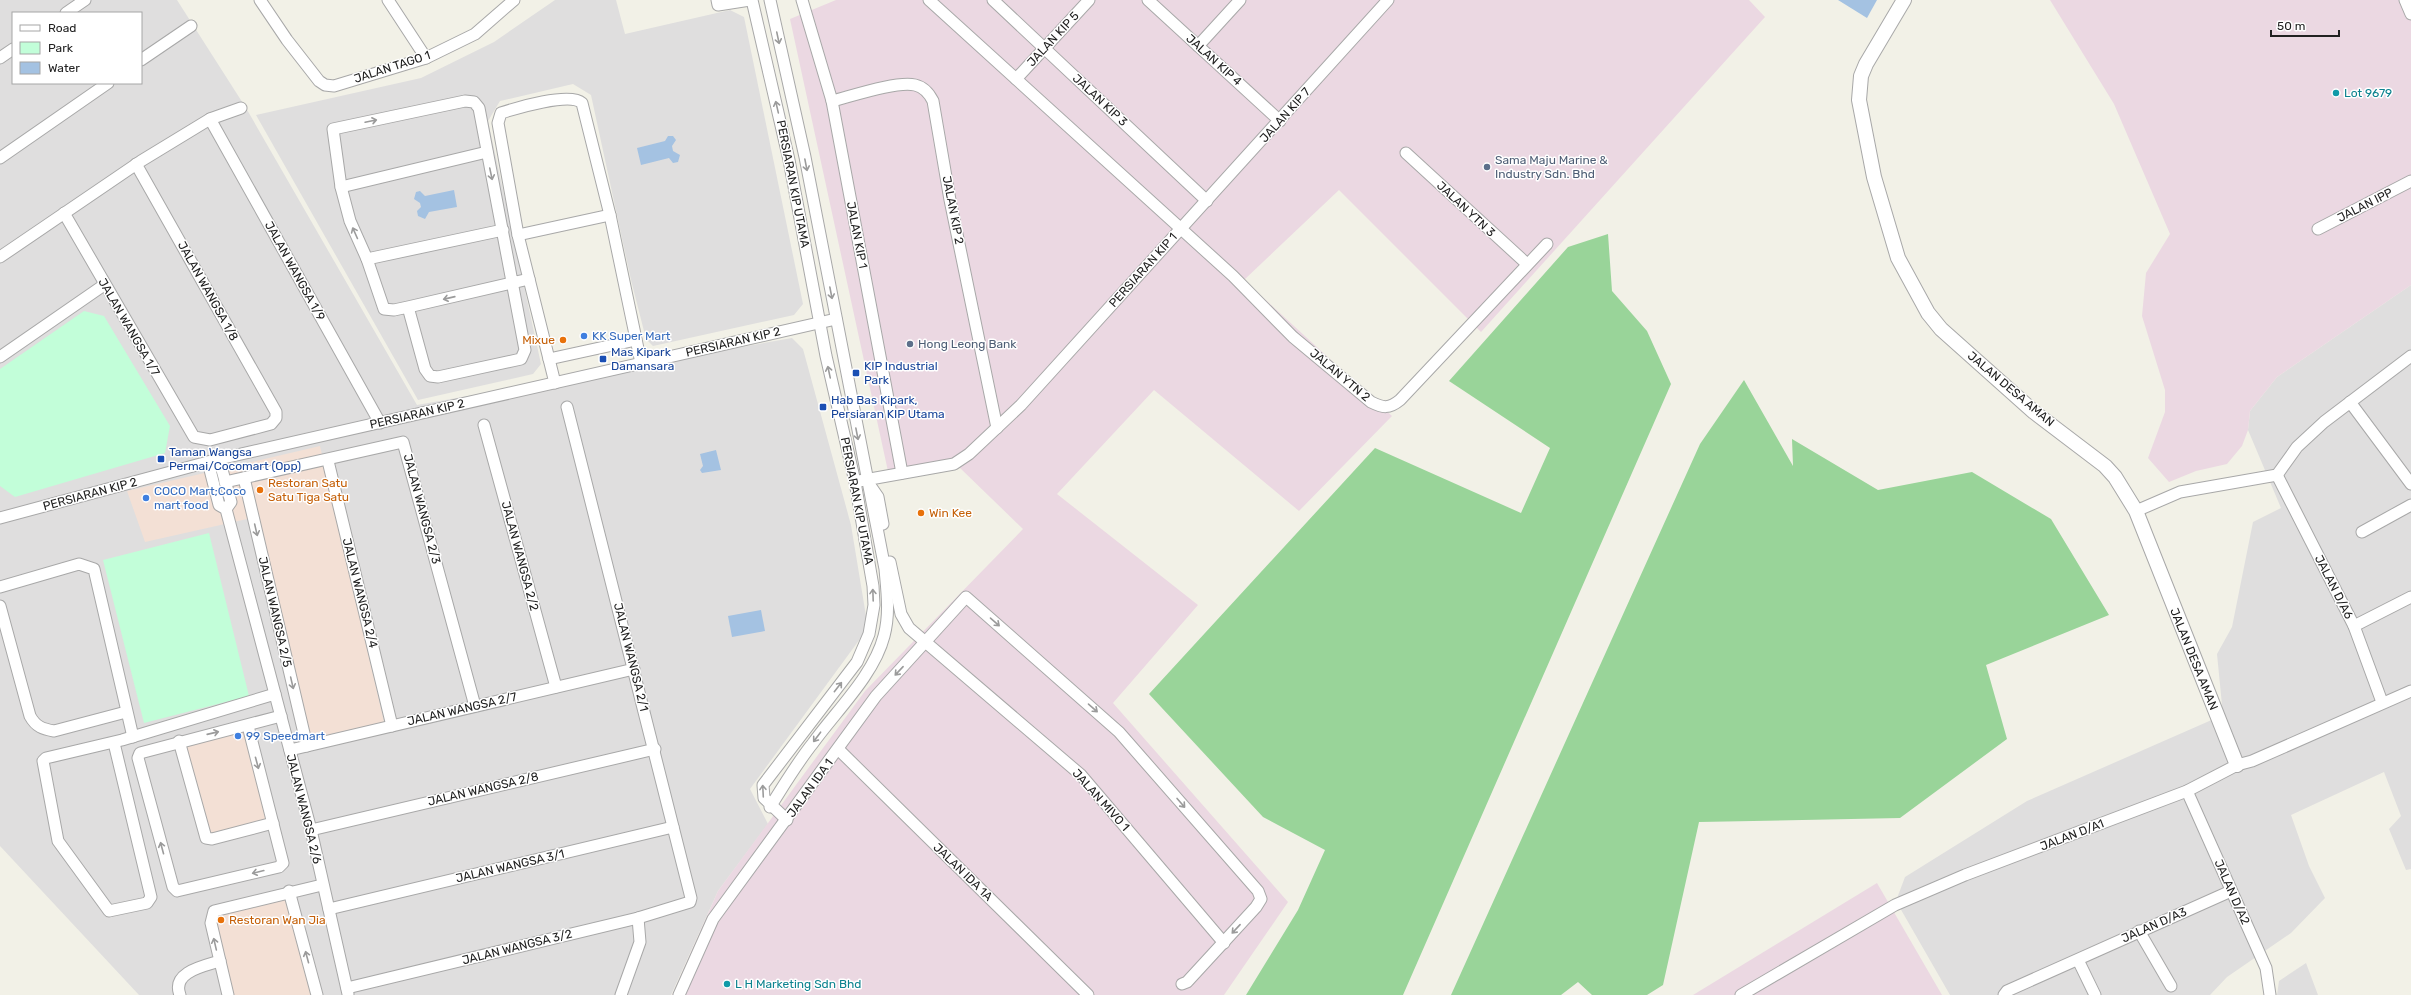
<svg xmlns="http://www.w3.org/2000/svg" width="2411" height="995" viewBox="0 0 2411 995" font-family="Rubik,sans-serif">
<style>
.residential{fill:#dfdede;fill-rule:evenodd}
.commercial{fill:#f3e0d5}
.industrial{fill:#ebd8e2}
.forest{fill:#99d499}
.park{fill:#c2fed9}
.water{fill:#a4c2e2}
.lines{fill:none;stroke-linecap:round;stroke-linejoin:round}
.minor-casing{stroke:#a8a8a8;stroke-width:13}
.tertiary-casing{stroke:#a8a8a8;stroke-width:16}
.minor{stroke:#fff;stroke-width:11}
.tertiary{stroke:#fff;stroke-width:14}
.oneway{stroke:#9b9b9b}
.culture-dot{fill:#0f9aa8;stroke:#fff;stroke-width:1.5}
.service-dot{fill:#5c6f8a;stroke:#fff;stroke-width:1.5}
.shop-dot{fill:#3f7fe0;stroke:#fff;stroke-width:1.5}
.food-dot{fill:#e8710a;stroke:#fff;stroke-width:1.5}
.transit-dot{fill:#1a4fb4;stroke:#fff;stroke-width:1.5}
.labels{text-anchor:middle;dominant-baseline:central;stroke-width:3;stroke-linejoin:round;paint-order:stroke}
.street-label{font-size:12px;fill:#212121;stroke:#fff}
.culture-label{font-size:12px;fill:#0d838f;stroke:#fff;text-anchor:start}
.service-label{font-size:12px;fill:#4e5e75;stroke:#fff;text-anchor:start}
.shop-label{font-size:12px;fill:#366cbe;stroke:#fff;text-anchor:start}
.food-label{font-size:12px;fill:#c56008;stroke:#fff;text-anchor:start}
.transit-label{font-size:12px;fill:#164399;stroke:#fff;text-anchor:start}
</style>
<rect width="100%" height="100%" fill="#f2f1e7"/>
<!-- residential -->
<g class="residential">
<path d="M0 0H177L246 108 417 405 792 338 803 349 851 525 868 628 750 789 768 824 718 891 671 995H139L0 846ZM13 13H141V83H13Z"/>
<path d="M555 0H616L625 34 730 10 744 17 803 304 794 315 653 346 646 339 631 280 591 95 573 84 500 101 488 121 541 364 533 374 418 400 256 115 421 78 494 42Z"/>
<path d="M2411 285V869L2406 870 2389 829 2401 816 2384 772 2291 815 2309 866 2325 898 2291 933 2227 977 2210 995H1950L1896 901 1905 877 2027 801 2223 715 2217 654 2232 627 2253 522 2281 508 2248 430 2250 411 2277 377Z"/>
<path d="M2306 963 2318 995H2277L2279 981Z"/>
</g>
<!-- commercial -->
<g class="commercial">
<path d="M320 446 384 722 309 739 256 517 145 542 127 491Z"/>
<path d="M245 729 269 820 211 835 185 743Z"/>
<path d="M287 895 314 995H234L214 920 218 913Z"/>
</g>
<!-- industrial -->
<g class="industrial">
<path d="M836 0H1749L1765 17 1481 332 1339 190 1244 280 1392 416 1299 511 1154 390 1057 494 1198 605 1113 703 1288 902 1224 995H672L718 891 865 691 1023 529 960 468 889 476 790 19Z"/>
<path d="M2050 0H2411V285L2277 377 2250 411 2248 430 2242 446 2227 464 2196 471 2169 482 2148 458 2165 412V390L2142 316 2146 273 2170 234 2114 104Z"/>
<path d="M1877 883 1942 995H1693Z"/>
</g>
<!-- forest -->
<g class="forest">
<path d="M1608 234 1612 291 1647 331 1671 384 1403 995H1246L1298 910 1325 850 1263 817 1149 694 1375 448 1521 513 1550 448 1449 381 1568 247Z"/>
<path d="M1744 380 1793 466 1792 439 1878 490 1972 472 2051 519 2109 615 1986 665 2007 739 1900 818 1699 822 1663 985 1647 995H1592L1578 982 1561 995H1451L1700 444Z"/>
</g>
<!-- park -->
<g class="park">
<path d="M84 311 104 316 170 426 165 453 15 497 0 486V369Z"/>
<path d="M209 533 249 696 144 723 103 560Z"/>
</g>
<!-- water -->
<g class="water">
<path d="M1838 0H1877L1867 18Z"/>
<path d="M668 136H673L676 140 672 146 673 151 680 155 678 162 673 163 669 158 641 165 637 148 665 141Z"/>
<path d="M454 190 457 207 429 212 425 219 418 216 417 211 421 207 420 203 414 199 416 192 420 191 425 196Z"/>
<path d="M716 450 721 470 702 473 700 470 703 466 700 454Z"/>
<path d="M761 610 765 631 732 637 728 616Z"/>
</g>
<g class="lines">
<!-- minor casing -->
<g class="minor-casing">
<g id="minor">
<path d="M260 0 287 40 319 81 325 85 334 86 426 58 475 34 514 0"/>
<path d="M388 0 426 58"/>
<path d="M717 0 718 5 750 0"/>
<path d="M752 0 789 160 826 356 855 482 873 586 874 605 869 634 857 662 763 785 764 798 787 820"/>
<path d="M770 0 805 157 885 569C887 592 890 614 884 636 874 675 836 711 813 743 797 763 784 785 770 807"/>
<path d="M802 0 832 101 902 473"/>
<path d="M929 0 1233 276 1293 337 1371 402C1383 408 1389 409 1400 400L1547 244"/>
<path d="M993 0 1207 201"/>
<path d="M1148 0 1280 121"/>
<path d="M2405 0 2411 14"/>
<path d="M66 13 85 0"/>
<path d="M1198 46 1240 0"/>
<path d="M0 58 13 49"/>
<path d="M141 60 191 26"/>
<path d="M1016 79 1089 0"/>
<path d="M832 101C852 96 896 81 915 85 924 87 929 93 933 101L950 200 997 428"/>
<path d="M210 119 380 423"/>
<path d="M1406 153 1527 264"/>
<path d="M0 158 108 83"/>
<path d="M341 187 487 152"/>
<path d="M64 213 194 437 210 440 271 424 276 418V412L136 164"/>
<path d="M2318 229 2411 181"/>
<path d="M518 235 610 215"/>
<path d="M0 257 141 161 210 119 241 108"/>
<path d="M367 259 503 230"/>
<path d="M408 307 425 369 430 376 438 377 521 359 525 350 479 108 474 102 465 101 333 129 341 187 350 221 367 259 384 309 394 310 408 307 529 279"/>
<path d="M0 357 104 285"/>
<path d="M549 359 636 340"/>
<path d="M555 383 518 235 498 123 501 113C516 108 570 92 582 103L610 215 641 363"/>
<path d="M2350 402 2411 484"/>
<path d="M484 425 556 687"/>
<path d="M219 459 231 502 226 509"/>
<path d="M328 461 392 726"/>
<path d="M208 462 219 505 226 509 311 830 348 994"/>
<path d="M2277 475 2354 626 2382 702"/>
<path d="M244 478 307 746"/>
<path d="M859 481 954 464 969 454 1021 405 1388 0"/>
<path d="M225 482 403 442 475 706"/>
<path d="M869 484 878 497 883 524"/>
<path d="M2136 511 2180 492 2277 475 2297 447 2324 422 2411 356"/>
<path d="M0 518 219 459 836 319"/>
<path d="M2362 532 2411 505"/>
<path d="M890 562 901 614 909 628 1081 775 1224 943"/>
<path d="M0 587 79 564 94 569 133 737"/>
<path d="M0 606 30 716C36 727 43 729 54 731L126 712"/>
<path d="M2354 626 2411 597"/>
<path d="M248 726 283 863 279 867 177 891 173 887 138 758 140 753 281 716"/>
<path d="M179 741 206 838 212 839 273 823"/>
<path d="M114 743 151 897 147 903 109 911 58 841 43 761 46 758 122 740 275 694"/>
<path d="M838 749 1088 995"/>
<path d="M290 750 634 669"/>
<path d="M2187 791 2266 968 2270 995"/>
<path d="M311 830 655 749"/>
<path d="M289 891 317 995"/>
<path d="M329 909 673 827"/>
<path d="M2139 931 2171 986"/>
<path d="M2078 960 2095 995"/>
<path d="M347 988 638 918 690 902 691 898 567 407"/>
<path d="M180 995C171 972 204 966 220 961"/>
<path d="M228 995 211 923 214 911 322 885"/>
<path d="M621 995 640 942 638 918"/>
<path d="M679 995 713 919 876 696 966 597 1119 732 1258 891 1261 899 1256 907 1187 982 1182 984"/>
<path d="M1741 995 1895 905 1965 875 2187 791 2237 765 2252 761 2411 691"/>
<path d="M2004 995 2007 991 2231 891"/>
</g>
</g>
<!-- tertiary casing -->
<g class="tertiary-casing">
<path id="tertiary" d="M1904 0 1866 64 1861 76 1859 100 1874 177 1898 258 1928 313 1941 329 2034 412 2105 466 2115 477 2136 511 2237 765"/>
</g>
<!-- minor -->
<use href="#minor" class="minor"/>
<!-- tertiary -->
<use href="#tertiary" class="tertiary"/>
</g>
<!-- one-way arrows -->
<defs><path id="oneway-shaft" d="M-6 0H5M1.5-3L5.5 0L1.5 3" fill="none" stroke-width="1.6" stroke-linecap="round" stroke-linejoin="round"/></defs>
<g class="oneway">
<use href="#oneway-shaft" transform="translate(778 38) rotate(78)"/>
<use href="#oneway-shaft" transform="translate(777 107) rotate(-103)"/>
<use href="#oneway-shaft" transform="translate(371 121) rotate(-12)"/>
<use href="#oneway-shaft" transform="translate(806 165) rotate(79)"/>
<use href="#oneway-shaft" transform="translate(491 174) rotate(78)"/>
<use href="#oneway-shaft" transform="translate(355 233) rotate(-114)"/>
<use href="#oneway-shaft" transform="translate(831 293) rotate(79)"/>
<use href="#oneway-shaft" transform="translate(449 298) rotate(167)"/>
<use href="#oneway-shaft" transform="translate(829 372) rotate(-102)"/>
<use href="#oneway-shaft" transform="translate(857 434) rotate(79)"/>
<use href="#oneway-shaft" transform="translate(256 530) rotate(77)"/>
<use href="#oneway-shaft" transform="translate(873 595) rotate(-92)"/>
<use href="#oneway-shaft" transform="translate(995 622) rotate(41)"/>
<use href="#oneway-shaft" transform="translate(899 671) rotate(133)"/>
<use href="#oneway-shaft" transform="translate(292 683) rotate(77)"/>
<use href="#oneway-shaft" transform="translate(838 687) rotate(-52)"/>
<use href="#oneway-shaft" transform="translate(1093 708) rotate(41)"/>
<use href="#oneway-shaft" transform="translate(213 733) rotate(-13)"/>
<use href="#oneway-shaft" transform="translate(817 737) rotate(127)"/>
<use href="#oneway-shaft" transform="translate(257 763) rotate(75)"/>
<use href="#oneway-shaft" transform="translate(763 791) rotate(-93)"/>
<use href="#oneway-shaft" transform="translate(1181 803) rotate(49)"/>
<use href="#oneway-shaft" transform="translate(162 848) rotate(-105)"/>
<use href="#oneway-shaft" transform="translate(258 872) rotate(166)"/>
<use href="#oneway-shaft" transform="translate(1236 929) rotate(133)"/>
<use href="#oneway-shaft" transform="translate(215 944) rotate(-103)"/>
<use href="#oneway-shaft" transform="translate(307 957) rotate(-105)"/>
</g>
<!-- markers -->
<g class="culture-dot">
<circle cx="2336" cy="93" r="4"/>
<circle cx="727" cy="984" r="4"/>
</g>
<g class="service-dot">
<circle cx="1487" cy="167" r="4"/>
<circle cx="910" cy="344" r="4"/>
</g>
<g class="shop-dot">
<circle cx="584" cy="336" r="4"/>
<circle cx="146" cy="498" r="4"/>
<circle cx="238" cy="736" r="4"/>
</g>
<g class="food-dot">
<circle cx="563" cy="340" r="4"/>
<circle cx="260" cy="490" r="4"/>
<circle cx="921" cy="513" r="4"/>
<circle cx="221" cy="920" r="4"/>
</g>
<g class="transit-dot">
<rect x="599" y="355" width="8" height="8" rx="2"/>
<rect x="852" y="369" width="8" height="8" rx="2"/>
<rect x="819" y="403" width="8" height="8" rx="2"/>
<rect x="157" y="455" width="8" height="8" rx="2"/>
</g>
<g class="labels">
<!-- street labels -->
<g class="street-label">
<text transform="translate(1053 39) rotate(-47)">JALAN KIP 5</text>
<text transform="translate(1214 60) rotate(42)">JALAN KIP 4</text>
<text transform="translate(392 67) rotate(-18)">JALAN TAGO 1</text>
<text transform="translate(1100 100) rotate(43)">JALAN KIP 3</text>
<text transform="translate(1285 115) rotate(-48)">JALAN KIP 7</text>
<text transform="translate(793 184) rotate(79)">PERSIARAN KIP UTAMA</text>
<text transform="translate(2365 205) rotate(-27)">JALAN IPP</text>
<text transform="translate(1466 209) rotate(43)">JALAN YTN 3</text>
<text transform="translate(953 210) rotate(79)">JALAN KIP 2</text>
<text transform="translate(857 235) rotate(79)">JALAN KIP 1</text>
<text transform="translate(1143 270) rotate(-48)">PERSIARAN KIP 1</text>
<text transform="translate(295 271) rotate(61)">JALAN WANGSA 1/9</text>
<text transform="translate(208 291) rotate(61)">JALAN WANGSA 1/8</text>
<text transform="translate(129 327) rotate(60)">JALAN WANGSA 1/7</text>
<text transform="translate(733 342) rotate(-13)">PERSIARAN KIP 2</text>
<text transform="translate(1340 375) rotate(40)">JALAN YTN 2</text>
<text transform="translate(2011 389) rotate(40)">JALAN DESA AMAN</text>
<text transform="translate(417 414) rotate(-13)">PERSIARAN KIP 2</text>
<text transform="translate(90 494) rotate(-15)">PERSIARAN KIP 2</text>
<text transform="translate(857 501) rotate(79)">PERSIARAN KIP UTAMA</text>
<text transform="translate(422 509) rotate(75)">JALAN WANGSA 2/3</text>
<text transform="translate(520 556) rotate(75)">JALAN WANGSA 2/2</text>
<text transform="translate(2334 587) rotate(63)">JALAN D/A6</text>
<text transform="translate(360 593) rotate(76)">JALAN WANGSA 2/4</text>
<text transform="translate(275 612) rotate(77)">JALAN WANGSA 2/5</text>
<text transform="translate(631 657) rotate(76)">JALAN WANGSA 2/1</text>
<text transform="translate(2194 659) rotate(68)">JALAN DESA AMAN</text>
<text transform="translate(462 709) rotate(-13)">JALAN WANGSA 2/7</text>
<text transform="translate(810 788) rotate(-54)">JALAN IDA 1</text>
<text transform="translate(483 789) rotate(-13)">JALAN WANGSA 2/8</text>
<text transform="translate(1101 800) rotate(48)">JALAN MIVO 1</text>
<text transform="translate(304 809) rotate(76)">JALAN WANGSA 2/6</text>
<text transform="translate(2072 835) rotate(-21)">JALAN D/A1</text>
<text transform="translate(510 866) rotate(-13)">JALAN WANGSA 3/1</text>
<text transform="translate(963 872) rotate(44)">JALAN IDA 1A</text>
<text transform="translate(2232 892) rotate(66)">JALAN D/A2</text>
<text transform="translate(2154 925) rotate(-24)">JALAN D/A3</text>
<text transform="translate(517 947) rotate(-14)">JALAN WANGSA 3/2</text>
</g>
<!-- culture labels -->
<g class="culture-label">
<text x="2344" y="93">Lot 9679</text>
<text x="735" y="984">L H Marketing Sdn Bhd</text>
</g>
<!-- service labels -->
<g class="service-label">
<text x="1495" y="160">Sama Maju Marine &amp;<tspan x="1495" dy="14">Industry Sdn. Bhd</tspan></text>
<text x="918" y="344">Hong Leong Bank</text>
</g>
<!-- shop labels -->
<g class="shop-label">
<text x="592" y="336">KK Super Mart</text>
<text x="154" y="491">COCO Mart;Coco<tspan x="154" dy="14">mart food</tspan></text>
<text x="246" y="736">99 Speedmart</text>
</g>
<!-- food labels -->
<g class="food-label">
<text x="555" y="340" text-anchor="end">Mixue</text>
<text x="268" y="483">Restoran Satu<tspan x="268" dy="14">Satu Tiga Satu</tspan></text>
<text x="929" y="513">Win Kee</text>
<text x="229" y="920">Restoran Wan Jia</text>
</g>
<!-- transit labels -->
<g class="transit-label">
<text x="611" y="352">Mas Kipark<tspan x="611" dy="14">Damansara</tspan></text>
<text x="864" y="366">KIP Industrial<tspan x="864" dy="14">Park</tspan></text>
<text x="831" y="400">Hab Bas Kipark,<tspan x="831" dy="14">Persiaran KIP Utama</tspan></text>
<text x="169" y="452">Taman Wangsa<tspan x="169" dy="14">Permai/Cocomart (Opp)</tspan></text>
</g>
</g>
<!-- legend -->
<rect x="12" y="12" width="130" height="72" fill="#ffffff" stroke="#a6a6a6"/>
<rect x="20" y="25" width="20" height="6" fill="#ffffff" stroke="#a6a6a6"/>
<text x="48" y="32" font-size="12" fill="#212121">Road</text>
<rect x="20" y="42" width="20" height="12" fill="#c2fed9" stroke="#a6a6a6"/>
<text x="48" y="52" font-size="12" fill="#212121">Park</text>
<rect x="20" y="62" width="20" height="12" fill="#a4c2e2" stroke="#a6a6a6"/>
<text x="48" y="72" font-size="12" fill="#212121">Water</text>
<!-- scale -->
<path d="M2271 30v6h68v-6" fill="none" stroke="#212121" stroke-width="2"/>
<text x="2277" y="30" font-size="12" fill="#212121" stroke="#ffffff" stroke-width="3" paint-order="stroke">50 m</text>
</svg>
